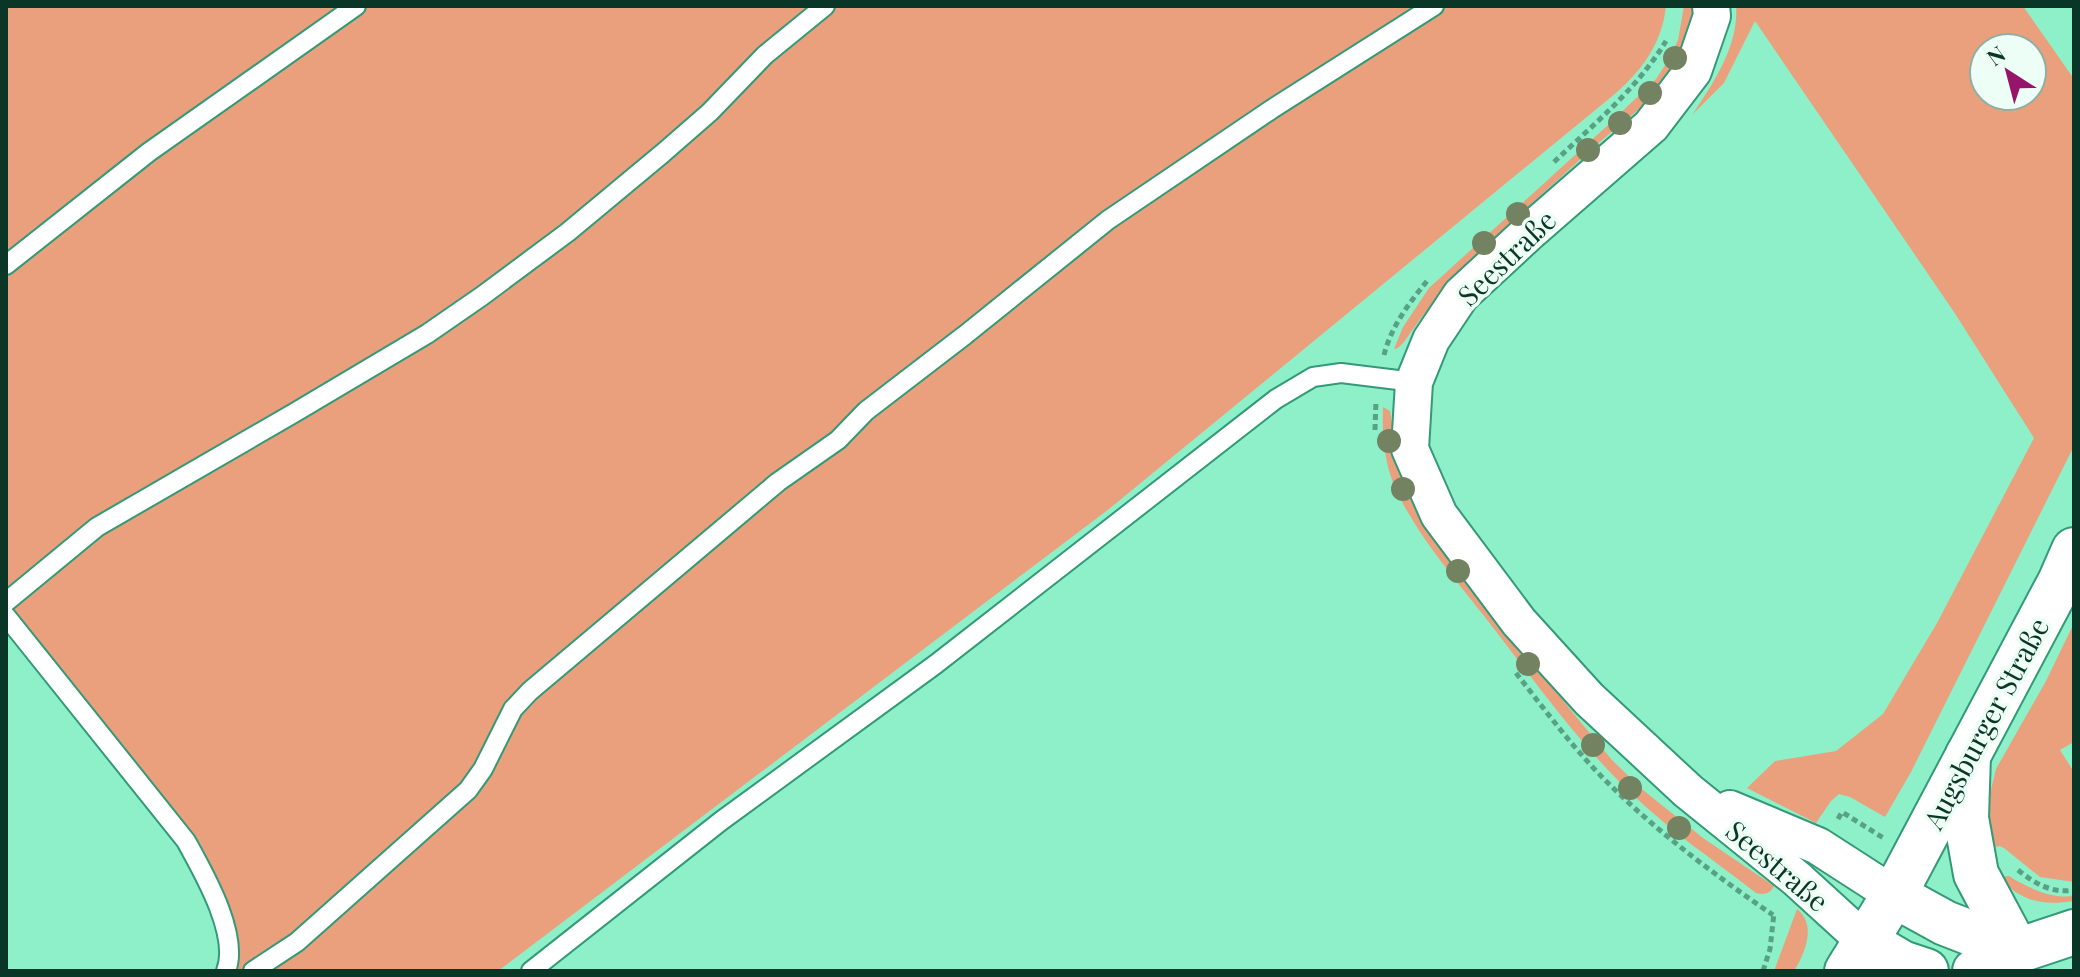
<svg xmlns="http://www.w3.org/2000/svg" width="2080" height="977" viewBox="0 0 2080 977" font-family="'Playfair Display',serif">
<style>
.green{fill:#eaa07d;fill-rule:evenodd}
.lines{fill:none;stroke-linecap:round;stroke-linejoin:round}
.lane-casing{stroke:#339976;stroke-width:22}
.street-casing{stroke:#339976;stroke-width:40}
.secondary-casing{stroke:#339976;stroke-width:48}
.primary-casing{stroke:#339976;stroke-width:48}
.path{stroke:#57a285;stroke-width:5;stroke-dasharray:6 4;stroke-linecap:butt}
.lane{stroke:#fff;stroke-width:18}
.street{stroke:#fff;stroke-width:36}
.secondary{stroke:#fff;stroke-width:44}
.primary{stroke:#fff;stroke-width:44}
.tree{fill:#738362}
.labels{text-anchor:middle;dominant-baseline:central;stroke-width:7;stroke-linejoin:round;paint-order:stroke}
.street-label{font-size:28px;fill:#0a3627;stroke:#ecfef6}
</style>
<rect width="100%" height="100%" fill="#8ef0c9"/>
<!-- green -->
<g class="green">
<path d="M6 6H1666C1662 43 1643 69 1616 93L1109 509 498 971H236L238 951 228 907 200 843 6 605Z"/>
<path d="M1684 6H1694C1691 23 1687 43 1679 59 1661 96 1625 120 1595 146 1528 208 1455 266 1404 342L1398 348 1394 349 1403 327 1429 288 1608 125 1656 79 1669 59 1678 40Z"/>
<path d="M1736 6H2023L2074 79V446L1911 772 1885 817 1850 797 1839 794 1831 801 1816 823 1747 788 1775 761 1836 751 1883 714 1937 623 2034 438 1954 312 1755 21 1724 83 1692 115C1713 83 1739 46 1736 6ZM1984 48H2032V96H1984Z"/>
<path d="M1383 407 1390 411 1397 459 1405 484 1423 517 1479 593 1569 708 1612 760 1643 790 1703 838 1774 886C1770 894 1764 895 1756 893 1715 861 1670 831 1632 794 1579 744 1536 683 1491 625 1458 582 1416 536 1394 485 1384 460 1382 434 1383 407Z"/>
<path d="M2074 623V742L2060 750 2074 772V882L2040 877 2004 848 1999 846 1985 850 1986 809 1996 769 2046 681Z"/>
<path d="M2009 876C2028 888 2051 899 2074 896V901C2040 906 2022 901 1998 877Z"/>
<path d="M1797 909C1817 925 1805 953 1794 971H1774Z"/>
</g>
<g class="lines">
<!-- lane casing -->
<g class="lane-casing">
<g id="lane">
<path d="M6 265 149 152 356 6"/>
<path d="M6 602 97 527 294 413 427 334 482 296 568 232 663 153 710 112 765 55 825 6"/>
<path d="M6 616 186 841C203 872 240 935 226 971"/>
<path d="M253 971 297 942 468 790 483 769 513 709 530 691 778 482 838 440 866 411 965 335 1108 220 1272 109 1434 6"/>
<path d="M531 971 721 821 936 664 1276 399 1313 377 1341 373 1414 382"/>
</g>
</g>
<!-- street casing -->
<g class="street-casing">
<g id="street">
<path d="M1711 6 1712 16 1693 71 1651 126 1527 234 1461 295 1431 340 1414 382 1410 449 1439 515 1519 622 1589 699 1688 791 1797 879 1866 942"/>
<path d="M1730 809 1818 846 1894 895"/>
</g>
</g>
<!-- secondary casing -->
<g class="secondary-casing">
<g id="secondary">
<path d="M1968 755 1966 818 1976 874 2017 951"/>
<path d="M1894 895 1945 923 2017 951"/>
<path d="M1866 942 1902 963 1926 971"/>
<path d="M1975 971 2017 951 2074 932"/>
</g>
</g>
<!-- primary casing -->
<g class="primary-casing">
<path id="primary" d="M1847 971 1894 895 2060 582 2074 550"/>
</g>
<!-- path -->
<g class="path">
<path d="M1554 162C1594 124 1637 89 1666 41"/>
<path d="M1384 355C1391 327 1409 303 1427 281"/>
<path d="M1375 430 1376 400"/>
<path d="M1516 673C1545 710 1573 748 1606 781 1657 832 1715 875 1773 915"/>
<path d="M1838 819 1842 812 1885 839"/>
<path d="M2018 870C2034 883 2052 894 2074 890"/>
<path d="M1763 971 1770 949 1774 913"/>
</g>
<!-- lane -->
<use href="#lane" class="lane"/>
<!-- street -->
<use href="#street" class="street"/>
<!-- secondary -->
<use href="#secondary" class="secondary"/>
<!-- primary -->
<use href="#primary" class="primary"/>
</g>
<!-- trees -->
<g class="tree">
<circle cx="1675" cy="58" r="12"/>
<circle cx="1650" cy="93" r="12"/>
<circle cx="1620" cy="123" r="12"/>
<circle cx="1588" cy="150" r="12"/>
<circle cx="1518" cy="214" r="12"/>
<circle cx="1484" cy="243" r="12"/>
<circle cx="1389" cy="441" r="12"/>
<circle cx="1403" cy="489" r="12"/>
<circle cx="1458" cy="571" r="12"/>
<circle cx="1528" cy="664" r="12"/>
<circle cx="1593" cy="745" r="12"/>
<circle cx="1630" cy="788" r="12"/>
<circle cx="1679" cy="828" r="12"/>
</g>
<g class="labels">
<!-- street labels -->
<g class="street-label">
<text transform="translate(1506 257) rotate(-44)">Seestraße</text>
<text transform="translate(1985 723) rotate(-62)">Augsburger Straße</text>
<text transform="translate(1778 865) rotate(40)">Seestraße</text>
</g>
</g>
<!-- border -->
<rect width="2080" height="977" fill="none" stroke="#0a3627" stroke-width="16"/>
<!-- north arrow -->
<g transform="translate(2008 72) rotate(324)"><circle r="38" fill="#ecfef6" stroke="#92aea3" stroke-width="2"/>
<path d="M0-6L14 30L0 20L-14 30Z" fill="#96146b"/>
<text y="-12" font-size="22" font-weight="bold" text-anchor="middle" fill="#0a3627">N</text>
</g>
</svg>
